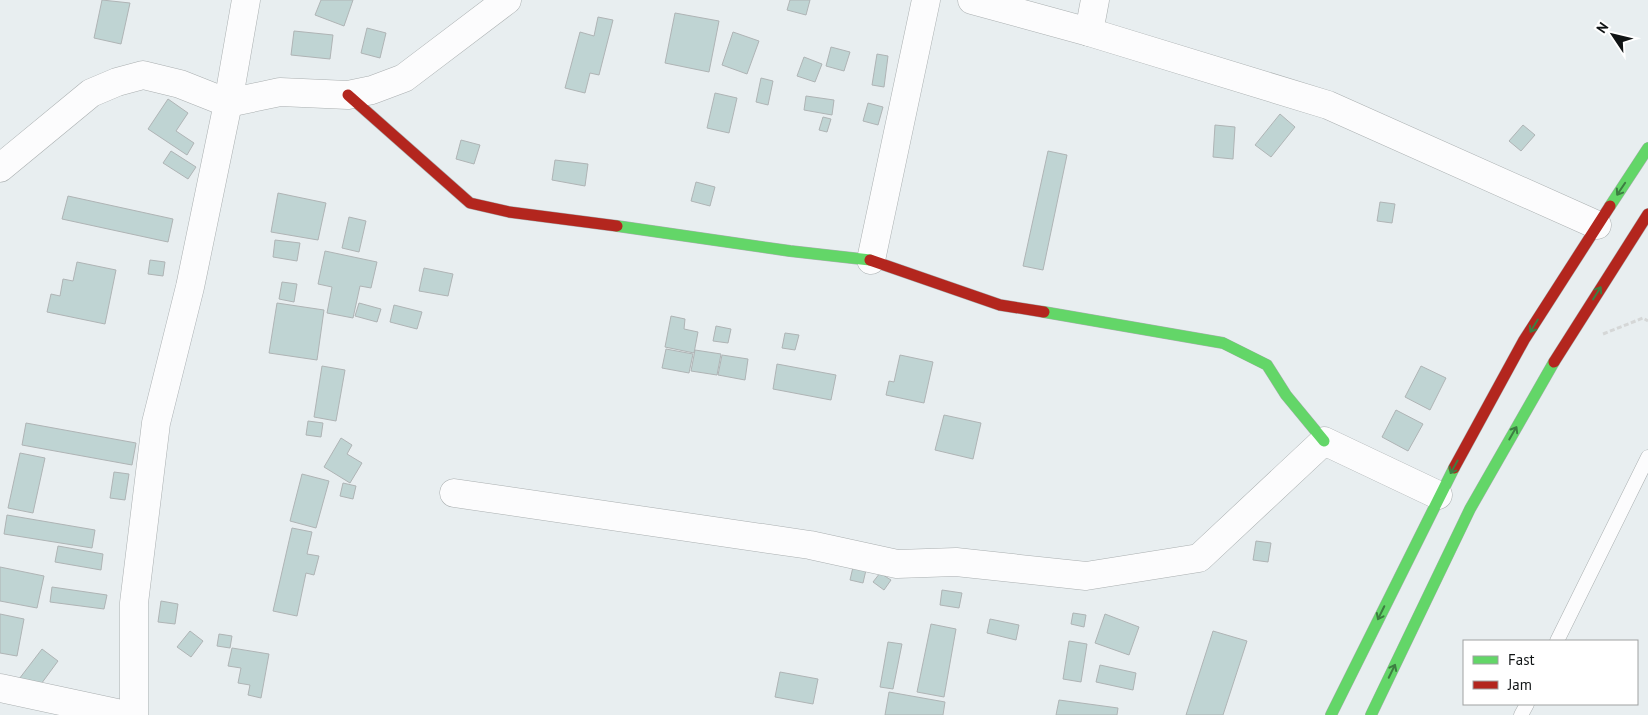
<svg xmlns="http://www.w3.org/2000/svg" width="1648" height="715" viewBox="0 0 1648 715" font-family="'PT Sans',sans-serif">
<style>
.building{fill:#bfd4d3;stroke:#afb4b5}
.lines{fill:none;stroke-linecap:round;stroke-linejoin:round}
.lane-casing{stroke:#aaafb0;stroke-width:15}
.street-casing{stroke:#aaafb0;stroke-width:29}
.fast-casing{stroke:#aaafb0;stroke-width:12}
.jam-casing{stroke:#aaafb0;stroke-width:12}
.path{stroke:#d5d7d7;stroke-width:3;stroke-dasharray:5 2.5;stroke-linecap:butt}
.lane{stroke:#fcfcfd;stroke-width:14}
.street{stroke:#fcfcfd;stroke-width:28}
.fast{stroke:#63d668;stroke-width:11}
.jam{stroke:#b3261e;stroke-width:11}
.oneway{stroke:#3d7e42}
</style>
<rect width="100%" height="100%" fill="#e8eef0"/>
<!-- building -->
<g class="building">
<path d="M102 0 130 3 121 44 94 38Z"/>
<path d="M321 0H353L344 26 315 15Z"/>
<path d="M790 0H810L806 15 787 10Z"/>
<path d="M675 13 719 21 709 72 665 63Z"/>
<path d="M598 17 613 20 599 75 590 73 585 93 565 88 580 32 594 36Z"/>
<path d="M367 28 386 33 380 58 361 53Z"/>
<path d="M294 31 333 35 330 59 291 55Z"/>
<path d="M733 32 759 41 747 74 722 65Z"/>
<path d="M831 47 850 52 844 71 826 66Z"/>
<path d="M877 54 888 56 884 87 872 85Z"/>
<path d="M804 57 822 64 815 82 797 76Z"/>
<path d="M761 78 773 81 768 105 756 102Z"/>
<path d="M715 93 737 98 729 133 707 128Z"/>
<path d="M806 96 834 100 832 115 804 110Z"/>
<path d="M168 99 188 113 176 131 194 143 187 155 148 129Z"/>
<path d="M868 103 883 107 878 125 863 121Z"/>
<path d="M1280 114 1295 127 1271 157 1255 145Z"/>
<path d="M823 117 831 119 827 132 819 130Z"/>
<path d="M1215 125 1235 127 1233 159 1213 157Z"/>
<path d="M1523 125 1535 135 1521 151 1509 141Z"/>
<path d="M461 140 480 145 474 164 456 159Z"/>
<path d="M171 151 196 167 188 179 163 163Z"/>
<path d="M1048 151 1067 155 1043 270 1023 266Z"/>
<path d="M555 160 588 164 585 186 552 180Z"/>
<path d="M696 182 715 187 710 206 691 201Z"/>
<path d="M278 193 326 203 318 240 271 232Z"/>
<path d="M68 196 173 219 168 242 62 219Z"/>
<path d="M1380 202 1395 204 1392 223 1377 221Z"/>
<path d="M349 217 366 221 359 252 342 248Z"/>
<path d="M275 240 300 243 297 261 273 257Z"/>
<path d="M325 251 377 262 371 288 360 286 353 318 327 313 332 287 318 284Z"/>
<path d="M150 260 165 262 163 276 148 274Z"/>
<path d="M77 262 116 270 105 324 47 312 51 294 60 296 63 279 73 281Z"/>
<path d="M424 268 453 274 448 296 419 291Z"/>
<path d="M282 282 297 284 294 302 279 299Z"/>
<path d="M277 303 324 310 317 360 269 353Z"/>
<path d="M359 303 381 309 377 322 355 316Z"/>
<path d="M394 305 422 312 417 329 390 322Z"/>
<path d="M671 316 685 319 684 329 698 332 694 353 665 347Z"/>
<path d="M716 326 731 329 728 343 713 341Z"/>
<path d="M785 333 799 335 795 350 782 348Z"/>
<path d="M666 349 693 354 689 373 662 368Z"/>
<path d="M695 350 721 354 717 375 691 371Z"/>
<path d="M722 355 748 359 745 380 718 375Z"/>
<path d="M900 355 933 362 924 403 886 395 889 381 894 382Z"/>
<path d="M777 364 836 375 831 400 773 389Z"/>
<path d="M322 366 345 370 336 421 314 417Z"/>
<path d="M1421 366 1446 378 1430 410 1405 397Z"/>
<path d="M1396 410 1423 424 1408 451 1382 437Z"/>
<path d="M944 415 981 423 973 459 935 450Z"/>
<path d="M308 421 323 423 321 437 306 435Z"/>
<path d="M26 423 136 443 132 465 22 445Z"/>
<path d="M341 438 352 445 347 454 362 463 350 483 324 467Z"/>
<path d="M20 453 45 458 33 513 8 508Z"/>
<path d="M114 472 129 474 125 500 110 498Z"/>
<path d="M302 474 329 481 316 528 290 521Z"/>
<path d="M343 483 356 486 353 499 340 496Z"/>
<path d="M7 515 95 530 92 548 4 534Z"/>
<path d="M292 528 312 532 307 554 319 556 314 575 306 573 297 616 273 611Z"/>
<path d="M1256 541 1271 543 1268 562 1253 560Z"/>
<path d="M58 546 103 554 101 570 55 562Z"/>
<path d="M0 567 44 576 37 608 0 601Z"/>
<path d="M853 567 866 570 863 583 850 580Z"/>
<path d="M880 573 891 580 884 590 873 582Z"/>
<path d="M52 587 107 595 104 609 50 602Z"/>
<path d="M942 590 962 593 959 608 940 605Z"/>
<path d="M161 601 178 604 175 624 158 622Z"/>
<path d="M1073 613 1086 615 1084 627 1071 624Z"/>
<path d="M0 614 24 619 17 656 0 653Z"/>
<path d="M1105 614 1139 627 1129 655 1095 643Z"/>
<path d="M990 619 1019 625 1016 640 987 633Z"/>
<path d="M931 624 956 629 944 697 917 692Z"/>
<path d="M190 631 203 641 191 657 177 647Z"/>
<path d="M1213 631 1247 641 1223 715H1186Z"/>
<path d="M219 634 232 636 230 648 217 646Z"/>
<path d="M1069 641 1087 644 1081 682 1063 679Z"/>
<path d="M888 642 902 644 893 689 880 687Z"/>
<path d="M232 648 269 654 261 698 248 695 250 685 238 683 241 668 228 666Z"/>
<path d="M42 649 58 661 33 695 16 683Z"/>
<path d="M1100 665 1136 673 1133 690 1096 682Z"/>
<path d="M780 672 818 679 813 704 775 697Z"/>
<path d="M889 692 945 702 943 715H885Z"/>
<path d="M1059 700 1118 708 1117 715H1056Z"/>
</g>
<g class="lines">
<!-- lane casing -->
<g class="lane-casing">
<g id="lane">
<path d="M1557 641 1648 457"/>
<path d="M1521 715 1527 704"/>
</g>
</g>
<!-- street casing -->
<g class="street-casing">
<g id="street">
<path d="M972 0 1089 32 1328 105 1597 225"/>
<path d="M1089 32 1095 0"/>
<path d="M0 168 91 93 117 82 143 75 180 84 228 103 280 92 348 95 372 90 404 78 507 0"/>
<path d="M871 260 926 0"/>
<path d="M454 493 810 545 897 564 956 562 1086 576 1199 558 1324 441 1438 495"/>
<path d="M0 688 126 715"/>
<path d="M134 715V603L156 423 190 287 228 103 246 0"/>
</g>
</g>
<!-- fast casing -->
<g class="fast-casing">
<g id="fast">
<path d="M1610 206 1648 148"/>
<path d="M617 226 790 251 870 260"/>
<path d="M1044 312 1223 343 1267 365 1286 395 1324 441"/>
<path d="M1331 715 1454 468"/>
<path d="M1371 715 1470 509 1554 362"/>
</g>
</g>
<!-- jam casing -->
<g class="jam-casing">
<g id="jam">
<path d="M348 95 470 203 509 212 617 226"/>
<path d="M870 260 1000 305 1044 312"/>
<path d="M1554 362 1648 214"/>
<path d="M1454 468 1524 340 1610 206"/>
</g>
</g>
<!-- path -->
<path class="path" d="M1603 334 1643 318 1648 321"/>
<!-- lane -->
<use href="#lane" class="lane"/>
<!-- street -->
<use href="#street" class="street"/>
<!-- fast -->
<use href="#fast" class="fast"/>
<!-- jam -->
<use href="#jam" class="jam"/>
</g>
<!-- one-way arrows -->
<defs><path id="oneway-shaft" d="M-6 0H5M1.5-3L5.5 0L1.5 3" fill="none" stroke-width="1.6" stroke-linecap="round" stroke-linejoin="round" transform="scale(1.25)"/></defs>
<g class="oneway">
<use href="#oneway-shaft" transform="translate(1621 189) rotate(124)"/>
<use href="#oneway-shaft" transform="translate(1597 293) rotate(-58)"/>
<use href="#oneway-shaft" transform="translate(1534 326) rotate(121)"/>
<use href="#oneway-shaft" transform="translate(1513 433) rotate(-60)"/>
<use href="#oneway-shaft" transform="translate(1454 467) rotate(119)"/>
<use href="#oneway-shaft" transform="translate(1381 613) rotate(116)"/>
<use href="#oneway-shaft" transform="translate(1392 671) rotate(-64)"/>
</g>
<!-- legend -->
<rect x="1463" y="640" width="175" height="65" fill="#ffffff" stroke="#9fa1a1"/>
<rect x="1473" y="656" width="25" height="8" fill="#63d668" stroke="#9fa1a1"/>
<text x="1508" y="665" font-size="15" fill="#0f1314">Fast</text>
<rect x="1473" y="681" width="25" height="8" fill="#b3261e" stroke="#9fa1a1"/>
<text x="1508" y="690" font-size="15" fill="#0f1314">Jam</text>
<!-- north arrow -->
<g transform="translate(1613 35) rotate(305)" stroke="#ffffff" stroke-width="4" paint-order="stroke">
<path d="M0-4L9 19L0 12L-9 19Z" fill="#0f1314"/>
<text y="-8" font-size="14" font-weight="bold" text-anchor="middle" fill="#0f1314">N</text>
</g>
</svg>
